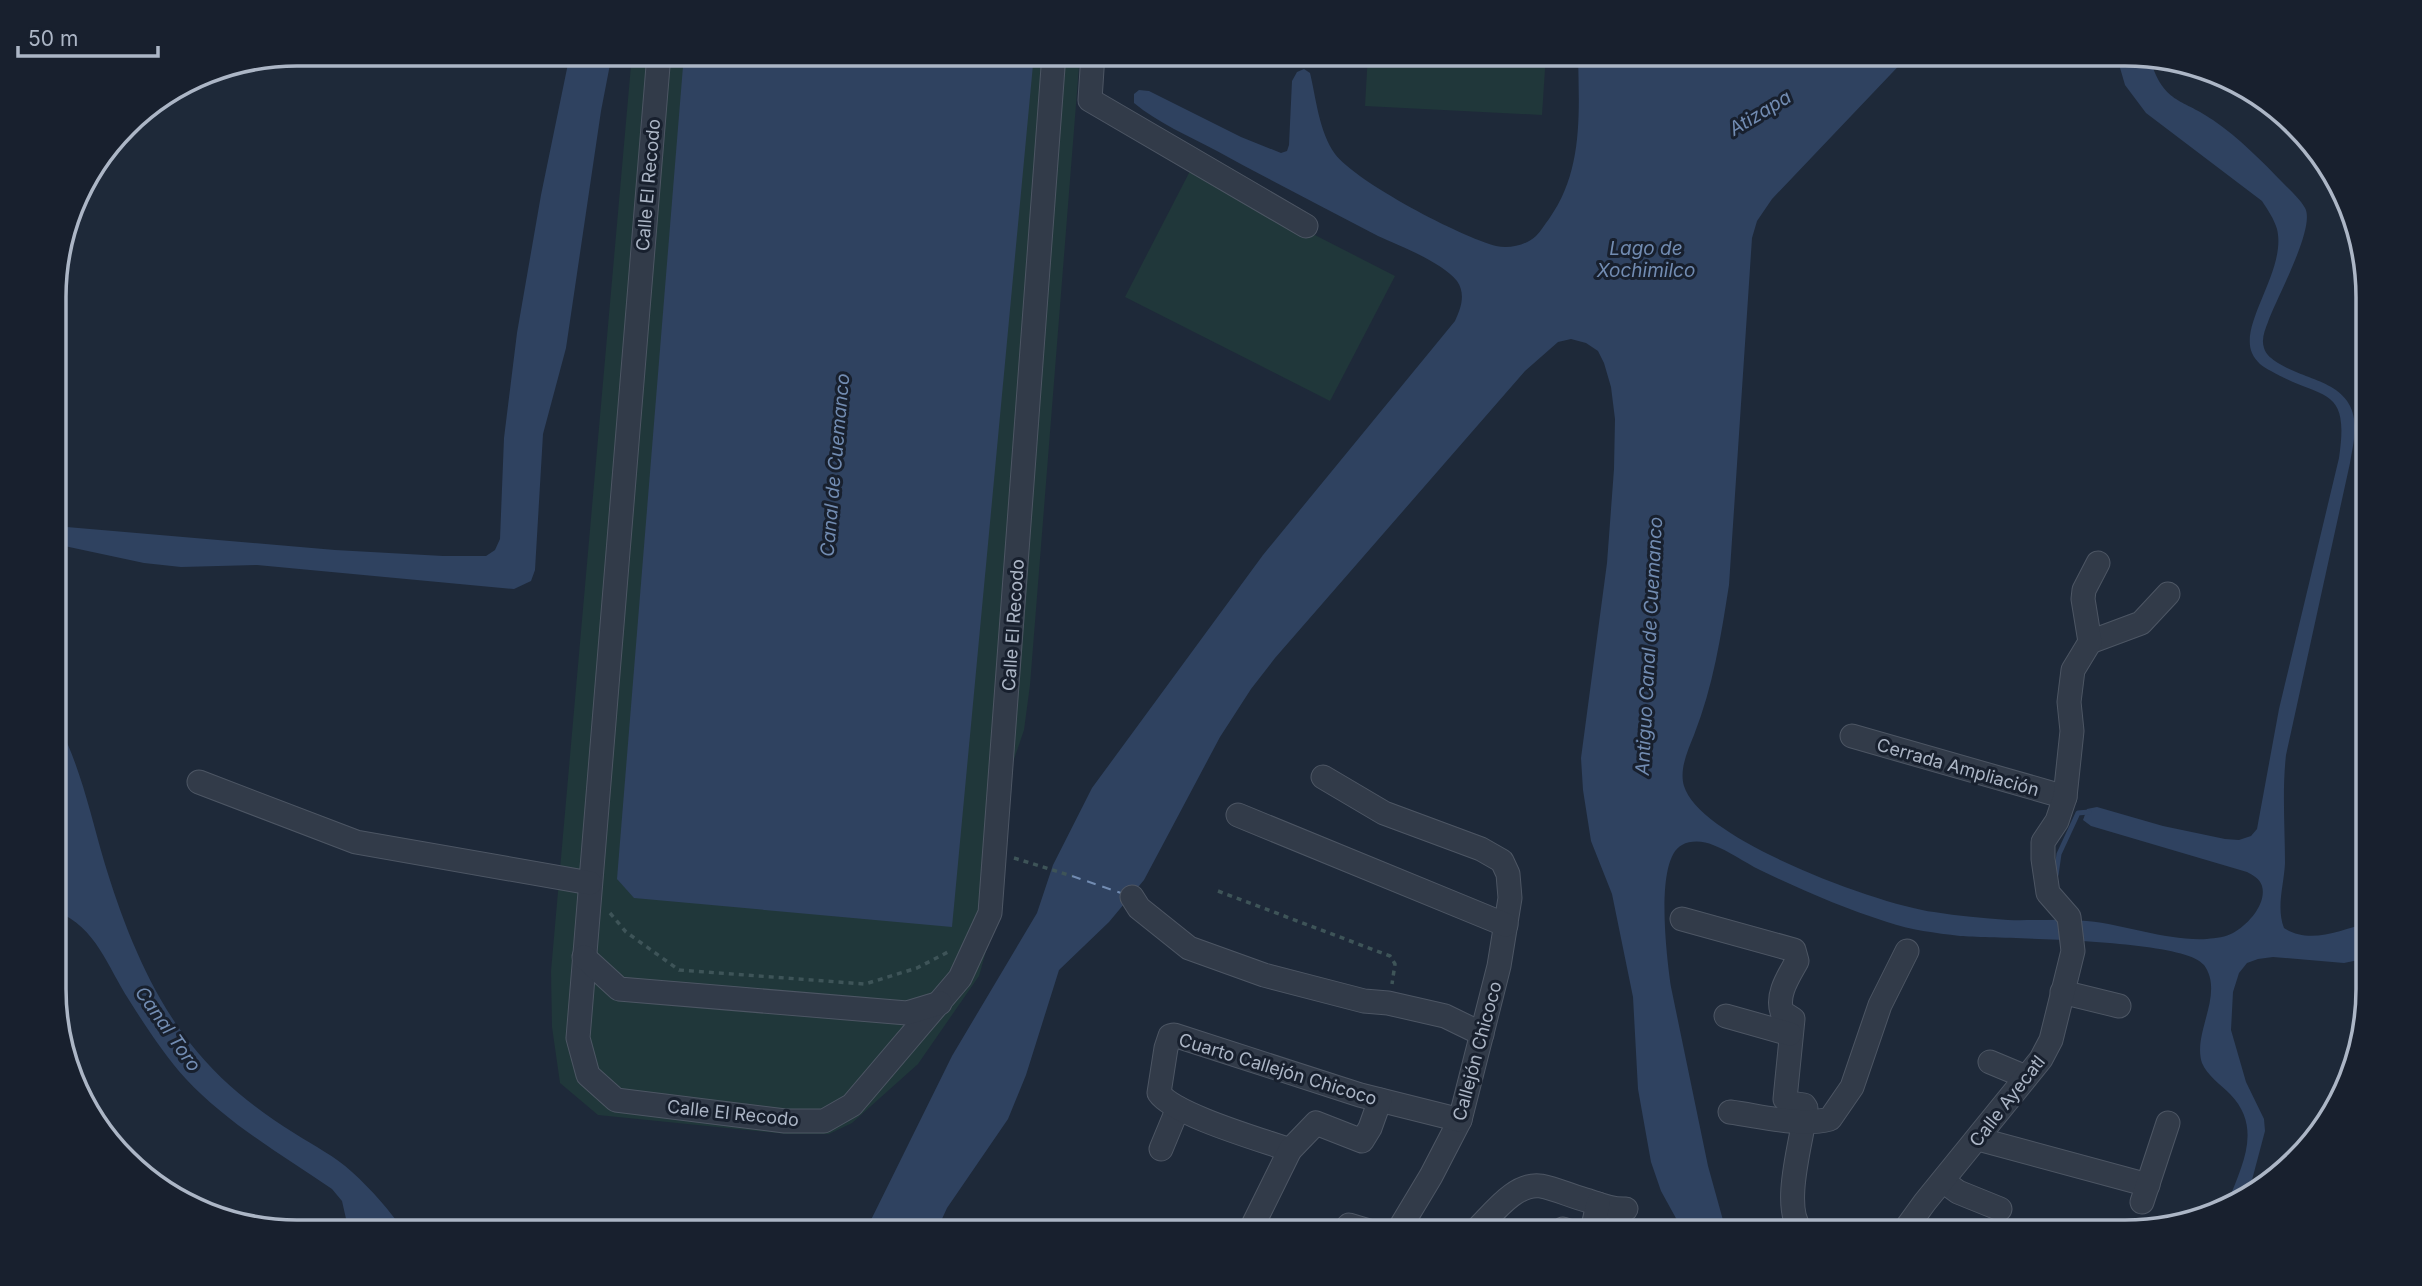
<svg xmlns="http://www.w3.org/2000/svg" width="2422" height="1286" viewBox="0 0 2422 1286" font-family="Inter,sans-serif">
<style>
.green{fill:#20373a}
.water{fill:#2f4260}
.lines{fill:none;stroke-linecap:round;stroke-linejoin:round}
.stream{stroke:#2f4260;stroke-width:5}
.ferry{stroke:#728cb2;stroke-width:2;stroke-dasharray:9 7;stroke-linecap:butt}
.minor-casing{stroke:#4d5664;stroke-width:25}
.path{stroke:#3e5458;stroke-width:3.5;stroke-dasharray:5 5;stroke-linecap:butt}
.minor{stroke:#323b49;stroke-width:23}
.labels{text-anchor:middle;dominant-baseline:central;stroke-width:6;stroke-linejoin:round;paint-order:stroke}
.street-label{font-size:18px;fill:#acb6c6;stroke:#18202e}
.water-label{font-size:19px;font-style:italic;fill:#728cb2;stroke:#18202e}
.rim{fill:none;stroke:#acb6c6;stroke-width:3.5}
</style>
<rect width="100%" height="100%" fill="#1e2939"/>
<!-- green -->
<g class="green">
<path d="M632 54H1080L1030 685 1024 730 1011 768 992 930 979 976 918 1064 852 1123 829 1134H787L598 1115 560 1083 552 1027 551 971Z"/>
<path d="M1368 54H1546L1542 115 1365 106Z"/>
<path d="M1190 171 1395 276 1330 401 1125 297Z"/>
</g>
<!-- water -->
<g class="water">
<path d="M570 54H612L601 111 566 348 543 434 535 570 531 581 514 589 257 565 181 567 144 563 55 544V526L335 550 443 556H486L495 550 500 539 504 438 517 333 541 195Z"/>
<path d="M684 54H1034L952 927 634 898 617 879Z"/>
<path d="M1578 54H1910L1772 199 1757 221 1752 238 1729 585C1721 636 1713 687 1694 735 1688 750 1679 769 1684 786 1700 840 1880 905 1934 912 1958 916 1983 918 2008 920 2034 921 2061 918 2087 921 2128 925 2166 941 2207 939 2216 938 2226 937 2233 933 2248 925 2267 904 2262 886 2260 879 2253 875 2247 872L2091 826 2083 820 2087 809 2097 807 2163 826 2225 839 2239 840 2251 836 2257 829 2279 709 2339 458C2350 384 2323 401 2271 371 2263 367 2256 362 2252 353 2239 323 2287 270 2277 229 2274 219 2268 210 2262 201L2146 113 2125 85 2116 54 2150 60C2165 104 2179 97 2213 120 2239 138 2262 161 2284 184 2291 191 2300 199 2305 208 2316 227 2276 299 2268 322 2265 330 2261 339 2264 348 2266 355 2272 359 2278 363 2308 382 2353 381 2355 426 2355 438 2352 451 2350 463L2286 755C2282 791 2285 827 2285 863 2284 885 2276 907 2284 928 2310 945 2340 930 2368 923V958L2344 963 2273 957 2258 959 2247 963 2239 973 2233 992 2231 1030 2246 1082 2264 1119 2265 1131 2248 1195 2228 1202C2242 1165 2263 1128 2230 1094 2221 1085 2207 1075 2202 1063 2192 1033 2225 994 2204 965 2184 938 2000 939 1960 936 1935 933 1911 930 1887 922 1843 908 1801 890 1760 870 1744 862 1729 851 1713 845 1704 841 1691 840 1682 845 1654 859 1667 959 1671 987L1708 1166 1726 1231H1683L1661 1191 1651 1162 1638 1089 1633 997 1612 894 1591 841 1583 790 1581 758 1607 563 1614 469 1615 419 1611 387 1604 363 1598 351 1586 343 1571 339 1558 342 1525 371 1275 658 1251 689 1220 737 1144 880 1109 922 1059 970 1026 1075 1008 1119 947 1208 936 1232H865L952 1056 1037 913 1053 865 1092 788 1263 555 1455 321C1461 308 1466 294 1457 281 1442 262 1400 246 1378 236 1324 208 1270 180 1217 151 1189 136 1158 123 1134 103V94L1139 90 1149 91 1241 137 1281 153 1287 151 1289 145 1292 81 1297 72 1304 69 1310 73C1316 98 1319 132 1335 154 1356 182 1461 237 1496 246 1510 249 1526 245 1536 236 1541 231 1545 224 1549 219 1584 170 1579 111 1578 54Z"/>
<path d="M56 720C80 764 90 813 104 861 123 924 149 991 190 1043 219 1080 255 1109 294 1133 314 1146 335 1156 352 1172 372 1190 389 1210 405 1232H349L342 1201 332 1189C282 1155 227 1123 186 1079 165 1056 146 1027 129 1000 107 966 97 928 56 911Z"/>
</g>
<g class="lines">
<!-- stream -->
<path class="stream" d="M2056 875 2059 854 2078 813 2089 812"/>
<!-- ferry -->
<path class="ferry" d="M1072 876 1121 893"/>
<!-- minor casing -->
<g class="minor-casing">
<g id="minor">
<path d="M659 54 578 1038 588 1075 616 1100 785 1121H824L852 1105 960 978 990 913 1054 54"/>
<path d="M1093 54 1090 100 1306 226"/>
<path d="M2090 642 2141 623 2168 594"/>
<path d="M1852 736 2065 797"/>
<path d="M1323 777 1384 813 1481 849 1502 861 1508 874 1510 898 1499 966 1460 1120 1431 1176 1398 1231"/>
<path d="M199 782 356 842 590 883"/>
<path d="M1238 815 1506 925"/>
<path d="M1132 897 1139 908 1189 948 1264 975 1364 1001 1388 1003 1445 1016 1482 1034"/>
<path d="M1682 919 1794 950 1797 961C1789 976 1776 994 1782 1012L1793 1019 1785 1099 1790 1103 1804 1105 1806 1108C1803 1137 1780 1209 1802 1231"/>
<path d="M584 957 619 989 907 1013 940 1003"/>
<path d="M2062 992 2119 1006"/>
<path d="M1726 1016 1790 1034"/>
<path d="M1990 1062 2026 1077"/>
<path d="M1730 1112C1761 1116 1799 1127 1830 1119L1852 1087 1880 1005 1907 951"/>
<path d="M1978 1139 2148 1185"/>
<path d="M1161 1149 1178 1108"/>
<path d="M1290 1150C1262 1140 1174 1115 1159 1093L1166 1048 1170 1036 1174 1035 1360 1095 1460 1120"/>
<path d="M1943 1181 1958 1192 2000 1209"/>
<path d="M2142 1202 2168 1123"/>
<path d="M1563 1229 1569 1231"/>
<path d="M1250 1231 1290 1150 1316 1123 1362 1141 1370 1128 1380 1100"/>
<path d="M1343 1231 1349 1225 1369 1231"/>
<path d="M1475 1231C1492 1215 1515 1182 1541 1186 1557 1189 1573 1197 1589 1201 1600 1205 1614 1210 1626 1209"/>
<path d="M1592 1231 1598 1204"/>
<path d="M1904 1231 1925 1202 2041 1059 2051 1040 2073 951 2069 917 2048 893 2043 859V842L2057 821 2065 797 2072 731 2069 702 2073 670 2090 642 2083 599 2084 590 2098 563"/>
</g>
</g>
<!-- path -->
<g class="path">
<path d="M1014 858 1072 876"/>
<path d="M1218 891 1390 956 1395 964 1392 984"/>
<path d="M610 913 626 932 679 970 865 984 917 968 948 952"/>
</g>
<!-- minor -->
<use href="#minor" class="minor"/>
</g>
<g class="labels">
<!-- street labels -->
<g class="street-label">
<text transform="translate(648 185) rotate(-85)">Calle El Recodo</text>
<text transform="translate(1013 625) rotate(-86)">Calle El Recodo</text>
<text transform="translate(1958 767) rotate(16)">Cerrada Ampliación</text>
<text transform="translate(1477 1051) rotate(-75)">Callejón Chicoco</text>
<text transform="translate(1278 1069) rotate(17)">Cuarto Callejón Chicoco</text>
<text transform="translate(2007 1101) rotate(-52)">Calle Ayecatl</text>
<text transform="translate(733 1113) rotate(6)">Calle El Recodo</text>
</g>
<!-- water labels -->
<g class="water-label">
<text transform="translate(1760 113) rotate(-31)">Atizapa</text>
<text x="1646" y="248">Lago de<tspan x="1646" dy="22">Xochimilco</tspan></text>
<text transform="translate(835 465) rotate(-85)">Canal de Cuemanco</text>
<text transform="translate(1649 646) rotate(-87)">Antiguo Canal de Cuemanco</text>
<text transform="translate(168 1029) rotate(55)">Canal Toro</text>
</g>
</g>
<!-- crop -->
<path d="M0 0H2422V1286H0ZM297 66H2125A231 231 0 0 1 2356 297V989A231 231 0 0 1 2125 1220H297A231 231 0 0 1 66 989V297A231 231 0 0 1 297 66Z" fill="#18202e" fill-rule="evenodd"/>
<path class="rim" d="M297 66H2125A231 231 0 0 1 2356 297V989A231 231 0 0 1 2125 1220H297A231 231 0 0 1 66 989V297A231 231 0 0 1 297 66Z"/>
<!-- scale -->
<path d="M18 46v10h140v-10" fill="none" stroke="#acb6c6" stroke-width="3.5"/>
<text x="28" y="46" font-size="21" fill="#acb6c6" stroke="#18202e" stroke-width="5" paint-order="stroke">50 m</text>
</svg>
